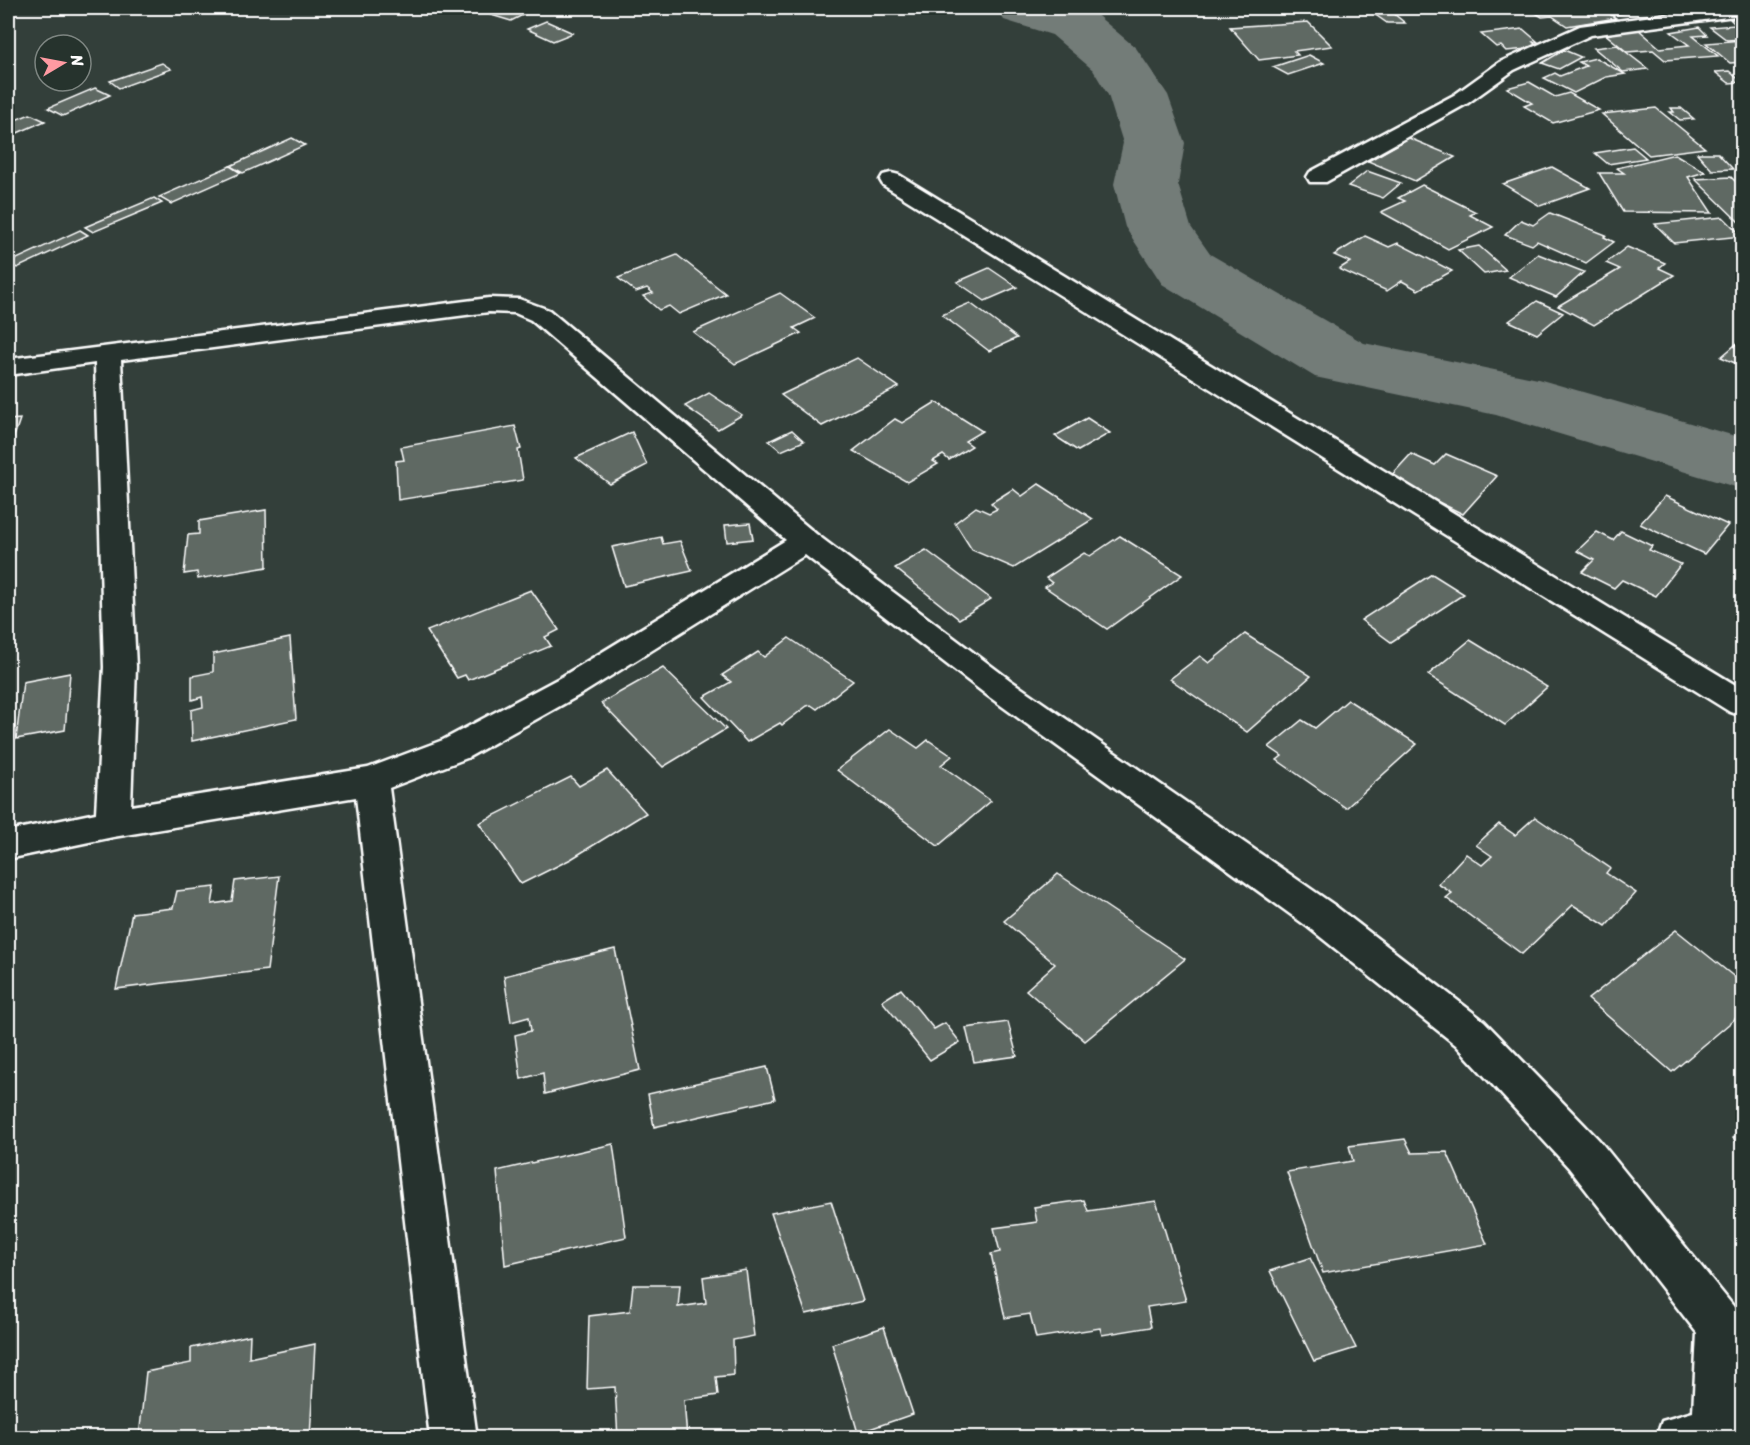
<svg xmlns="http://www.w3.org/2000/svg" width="1750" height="1445" viewBox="0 0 1750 1445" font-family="Sriracha,sans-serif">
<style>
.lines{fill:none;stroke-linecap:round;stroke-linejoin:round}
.river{fill:#737b78;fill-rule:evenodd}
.building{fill:#5f6964;stroke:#fff;stroke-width:1.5}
.minor-casing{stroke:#fff;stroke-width:5}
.minor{fill:#26332d;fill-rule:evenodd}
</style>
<rect width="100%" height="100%" fill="#333f3a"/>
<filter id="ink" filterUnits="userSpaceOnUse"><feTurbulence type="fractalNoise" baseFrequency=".0167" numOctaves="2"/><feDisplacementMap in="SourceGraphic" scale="12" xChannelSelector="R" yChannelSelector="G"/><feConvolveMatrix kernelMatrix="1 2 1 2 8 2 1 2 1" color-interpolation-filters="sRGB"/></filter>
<g filter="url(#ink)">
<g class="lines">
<!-- river -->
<path class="river" d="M996 8H1079L1092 11 1136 48 1168 95 1185 143 1178 184 1191 227 1210 254 1364 343 1538 379 1742 438V489L1496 415 1315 377 1162 284 1125 227 1114 184 1123 143 1108 95 1093 70 1052 35 1004 20Z"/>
</g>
<!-- building -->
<g class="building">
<path d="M468 8H516L529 12 511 21Z"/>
<path d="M1387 8 1405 23H1387L1367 9Z"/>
<path d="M1517 8H1619L1626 13 1611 15 1616 18 1567 26 1552 16 1542 17 1531 10 1522 11Z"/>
<path d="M1730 19H1742V39L1727 40 1710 27 1736 25Z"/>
<path d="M546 21 573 33 553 41 527 29Z"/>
<path d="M1308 22 1332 46 1294 51 1298 55 1259 60 1230 27Z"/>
<path d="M1699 27 1707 35 1693 36 1718 56 1665 60 1653 50 1627 52 1603 32 1638 29 1660 48 1689 45 1671 32Z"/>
<path d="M1523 29 1538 42H1533L1539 48 1506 51 1501 46 1496 47 1481 34Z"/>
<path d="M1742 40V62L1730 63 1706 43Z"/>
<path d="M1617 45 1648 69 1623 72 1594 48Z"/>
<path d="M1564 50 1581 57 1559 69 1542 63Z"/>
<path d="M1309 55 1324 63 1288 75 1273 67Z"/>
<path d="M1596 58 1625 74 1606 77 1574 93 1544 78 1555 73 1560 76 1586 66 1579 62Z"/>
<path d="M162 63 171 69 119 88 110 81Z"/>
<path d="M1729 71 1742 82 1729 83 1715 72Z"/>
<path d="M1529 82 1555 97 1569 93 1599 110 1553 123 1524 106 1532 103 1507 88Z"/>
<path d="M95 88 110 95 63 116 48 108Z"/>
<path d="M1656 108 1705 148 1649 155 1602 114Z"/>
<path d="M1671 108H1681L1694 119 1680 120 1670 112H1674Z"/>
<path d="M30 114 45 121 8 137V123Z"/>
<path d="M292 138 305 145 243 173 230 166Z"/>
<path d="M1409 138 1455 157 1415 181 1368 161Z"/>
<path d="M1633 147 1646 158 1608 164 1595 153Z"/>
<path d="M1697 153H1718L1733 169 1712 170Z"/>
<path d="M1675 154 1705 172 1688 177 1712 213 1623 212 1599 173H1624L1617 168Z"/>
<path d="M230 166 241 173 171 204 159 197Z"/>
<path d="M1552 167 1590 188 1540 206 1503 184Z"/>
<path d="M1367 171 1401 183 1383 198 1348 186Z"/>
<path d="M1731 177 1742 188V225L1695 179Z"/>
<path d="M1422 185 1476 212 1470 215 1493 227 1448 249 1381 212 1405 201 1398 198Z"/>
<path d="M154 198 162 203 93 232 85 227Z"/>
<path d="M1550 213 1606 235 1604 237 1614 242 1586 263 1537 241 1532 245 1505 235 1521 220 1533 225Z"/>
<path d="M1723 217 1742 236 1674 243 1655 224Z"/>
<path d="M80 230 88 235 17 268 8 263Z"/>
<path d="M1365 236 1389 247 1398 243 1452 271 1418 290 1402 281 1387 291 1339 269 1350 262 1334 255Z"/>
<path d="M1479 246 1506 270 1484 274 1458 250Z"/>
<path d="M1627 247 1665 263 1659 268 1674 275 1594 325 1558 306 1620 269 1606 263Z"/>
<path d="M1538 254 1584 272 1556 297 1509 277Z"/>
<path d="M677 255 726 294 679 314 669 306 659 310 643 296 653 293 647 288 636 292 618 278Z"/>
<path d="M989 268 1017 287 985 301 957 282Z"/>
<path d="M780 293 815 318 794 328 801 333 735 364 693 332Z"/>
<path d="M1537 301 1563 313 1537 334 1509 321Z"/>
<path d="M970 303 1017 338 989 351 942 315Z"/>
<path d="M1741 340H1742V366L1721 357Z"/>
<path d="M857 358 899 387 822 426 781 395Z"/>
<path d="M709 393 742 415 718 429 685 406Z"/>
<path d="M936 402 982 431 965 441 972 446 949 460 943 455 933 461 938 464 907 482 853 451 895 419 902 423Z"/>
<path d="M8 413H10L8 420 20 419 8 454Z"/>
<path d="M1087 418 1110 433 1078 451 1055 436Z"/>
<path d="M515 426 521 449 518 450 523 480 398 500 396 461 404 460 401 447Z"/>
<path d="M792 430 804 441 781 451 769 441Z"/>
<path d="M632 432 647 465 610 484 576 458Z"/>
<path d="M1411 454 1435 465 1446 454 1497 476 1463 514 1389 478Z"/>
<path d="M1039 484 1093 519 1014 568 972 550 955 523 976 507 989 513 997 509 991 503 1013 489 1022 496Z"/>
<path d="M1665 496 1728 525 1704 554 1640 524Z"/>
<path d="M266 510 267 567 198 579 197 572 184 574 188 535 199 534V521Z"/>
<path d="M750 523 753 539 727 542 725 525Z"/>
<path d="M1621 531 1652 546 1649 550 1681 564 1656 596 1622 580 1614 588 1582 572 1594 560 1577 551 1597 532 1613 540Z"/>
<path d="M1120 536 1182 575 1107 629 1045 587 1052 583 1046 578 1084 553 1090 556Z"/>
<path d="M661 537 663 544 680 541 692 571 624 586 612 547Z"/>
<path d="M926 550 991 599 959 619 895 568Z"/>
<path d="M1432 574 1464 594 1391 642 1361 620Z"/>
<path d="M531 590 559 630 545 637 551 646 468 680 465 675 457 678 427 631Z"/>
<path d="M1245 634 1311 676 1247 732 1170 679 1200 656 1209 663Z"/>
<path d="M290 638 296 719 192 741 191 710 203 707 202 697 192 700V676L213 672V654Z"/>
<path d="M789 638 853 681 817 709 811 705 807 706 782 725 780 723 747 742 704 697 731 682 722 675 758 652 764 657Z"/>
<path d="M1470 640 1547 687 1505 725 1428 675Z"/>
<path d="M663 668 726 729 663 767 601 703Z"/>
<path d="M70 673 65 730 16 739 23 682Z"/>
<path d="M1348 700 1417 744 1346 808 1277 760 1282 756 1269 747 1302 720 1315 728Z"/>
<path d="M890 729 918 748 928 740 952 756 941 765 991 801 938 846 837 770Z"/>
<path d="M607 770 646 813 571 859 521 884 479 823 571 777 579 786Z"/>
<path d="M1535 817 1610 868 1606 873 1636 893 1606 926 1573 905 1522 954 1446 898 1452 893 1438 884 1466 854 1482 865 1492 856 1476 845 1499 824 1515 835Z"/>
<path d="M1058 874 1185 959 1085 1041 1026 990 1055 964 1004 921Z"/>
<path d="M279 876 267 970 116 989 132 913 173 908 177 891 215 887 212 904 232 901 235 881Z"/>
<path d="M1676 930 1742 983V1013L1672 1072 1588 999Z"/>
<path d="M615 949 640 1070 545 1094 543 1073 521 1079 515 1035 531 1031 529 1017 511 1022 504 976Z"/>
<path d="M901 989 934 1029 945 1023 960 1042 930 1060 882 1001Z"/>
<path d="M1008 1022 1017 1056 974 1062 966 1028Z"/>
<path d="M767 1067 775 1099 654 1127 648 1094Z"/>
<path d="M1742 1131V1147L1733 1138Z"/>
<path d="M1405 1139 1412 1153 1447 1152 1487 1244 1323 1273 1287 1172 1353 1161 1349 1146Z"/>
<path d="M613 1144 626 1237 505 1265 497 1171Z"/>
<path d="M1084 1200 1088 1211 1156 1201 1186 1301 1147 1307 1151 1327 1102 1335 1100 1328 1036 1338 1030 1314 1005 1318 991 1254 1000 1252 994 1228 1037 1222 1034 1207Z"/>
<path d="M831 1201 863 1301 806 1314 771 1213Z"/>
<path d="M1310 1258 1356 1348 1314 1361 1270 1271Z"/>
<path d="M746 1270 754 1336 733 1340 734 1375 716 1377 718 1395 684 1400 687 1438H618L615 1387 587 1389 589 1316 630 1311 633 1285H680L678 1307 706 1303 703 1277Z"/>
<path d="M884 1327 913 1414 858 1433 832 1344Z"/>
<path d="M250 1335 249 1358 315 1344 310 1438H139L146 1372 191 1363V1348Z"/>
</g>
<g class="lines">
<!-- minor casing -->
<g class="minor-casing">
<g id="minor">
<path d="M1711 8H1742V15L1591 35 1514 70 1468 103 1326 182H1310L1307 177 1310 172 1454 95 1500 62 1580 26Z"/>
<path d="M891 173 899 175 1742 689V716L1730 712 883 185 880 180 883 175Z"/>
<path d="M489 298 519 299 549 310 816 534 1010 680 1334 905 1484 1021 1599 1140 1742 1317 1740 1405H1742V1438H1656L1662 1421 1693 1412 1697 1333 1569 1168 1456 1045 1308 927 988 696 805 555 585 692 467 758 389 788 477 1438H430L356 797 113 837 8 859V831L96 813 104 667 95 363 8 375V359ZM489 312 515 313 531 320 786 540 563 676 443 740 368 768 131 806 136 667 121 360Z"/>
</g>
</g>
<!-- minor -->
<use href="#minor" class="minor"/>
</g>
</g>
<!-- margin -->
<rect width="1750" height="1445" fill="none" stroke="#26332d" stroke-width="30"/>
<rect x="15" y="15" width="1720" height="1415" fill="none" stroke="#fff" stroke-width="2" filter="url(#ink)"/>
<!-- north arrow -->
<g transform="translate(63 63) rotate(80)"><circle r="28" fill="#26332d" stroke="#7d8581" stroke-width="1.5"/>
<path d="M0-4.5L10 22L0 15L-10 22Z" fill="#ff9aa2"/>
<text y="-9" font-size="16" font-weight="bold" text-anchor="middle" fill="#ffffff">N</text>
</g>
</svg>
